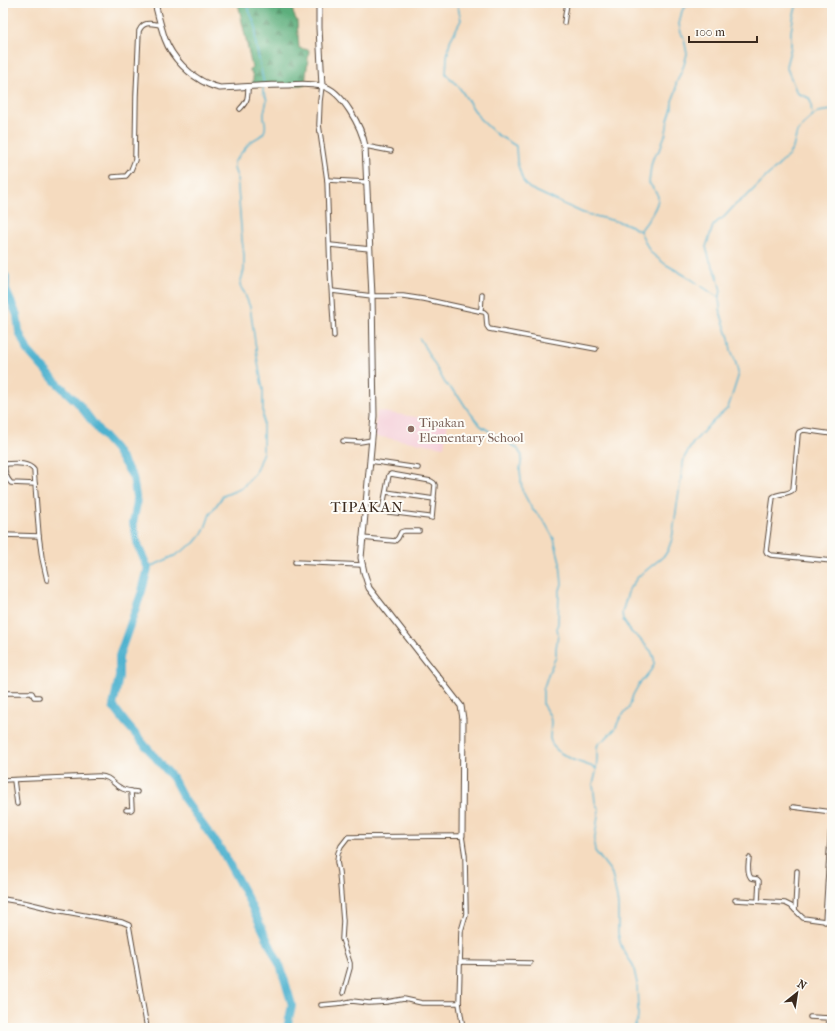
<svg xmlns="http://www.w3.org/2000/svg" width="835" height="1031" viewBox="0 0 835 1031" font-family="'IM FELL French Canon',serif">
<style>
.built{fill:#f5cfd9}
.forest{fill:url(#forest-firs);stroke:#4c6c4c}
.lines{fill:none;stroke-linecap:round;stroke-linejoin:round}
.stream{stroke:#50b2cf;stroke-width:1.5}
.river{stroke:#50b2cf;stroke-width:8}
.street-casing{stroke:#574536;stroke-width:5.5}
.secondary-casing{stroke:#574536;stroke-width:7}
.street{stroke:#fff;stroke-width:3.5}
.secondary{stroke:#fff;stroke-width:5}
.education-dot{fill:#8d6e63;stroke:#fdfcf7;stroke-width:1.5}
.labels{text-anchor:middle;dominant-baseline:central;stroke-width:4;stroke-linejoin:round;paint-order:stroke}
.education-label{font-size:13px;fill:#785e54;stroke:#fdfcf7;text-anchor:start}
.quarter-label{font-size:15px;letter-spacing:1px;fill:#3b2a1e;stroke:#fdfcf7}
</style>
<defs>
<pattern id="forest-firs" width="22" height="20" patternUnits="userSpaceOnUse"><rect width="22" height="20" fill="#5cae7b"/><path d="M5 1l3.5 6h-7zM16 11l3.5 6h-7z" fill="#4d8e64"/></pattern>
</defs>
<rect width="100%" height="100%" fill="#fdfcf7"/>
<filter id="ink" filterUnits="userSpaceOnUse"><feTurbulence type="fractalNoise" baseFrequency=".025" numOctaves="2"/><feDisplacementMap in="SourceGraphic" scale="8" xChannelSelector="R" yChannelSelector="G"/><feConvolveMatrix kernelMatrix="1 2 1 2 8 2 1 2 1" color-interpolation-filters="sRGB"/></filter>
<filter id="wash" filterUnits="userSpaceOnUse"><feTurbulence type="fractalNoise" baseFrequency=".012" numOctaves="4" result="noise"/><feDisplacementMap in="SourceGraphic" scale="16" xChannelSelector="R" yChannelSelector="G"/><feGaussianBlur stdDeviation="0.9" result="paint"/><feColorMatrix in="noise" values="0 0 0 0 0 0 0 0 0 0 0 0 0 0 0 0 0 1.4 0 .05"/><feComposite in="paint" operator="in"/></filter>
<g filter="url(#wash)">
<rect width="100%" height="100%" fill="#f5dbbf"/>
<!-- built -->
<path class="built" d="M377 411 448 422 444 447 374 436Z"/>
<!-- forest -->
<path class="forest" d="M238 3H283L294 6 293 13 297 21 299 48 309 50 305 85 253 86V76L249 69 252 68Z"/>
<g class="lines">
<!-- stream -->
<g class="stream">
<path d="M246 3 256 27 255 40 264 84"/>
<path d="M457 3 461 20 450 41 447 57 446 74 459 87 480 119 496 134 516 146 517 162 523 181 529 188 583 213 627 224 640 231 650 252 665 264 691 279 719 298"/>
<path d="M799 3 796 7 793 19 791 32V47L786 66 797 93 809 98 811 103 812 117"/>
<path d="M640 231C645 225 659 206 658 197 657 192 652 187 649 183L651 166 653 158 661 148 662 143 666 133 668 120 672 108V101L676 91V84L684 65 687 54 684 38 681 33 679 24 682 11 689 3"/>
<path d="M420 339 445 383 460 398 467 409 481 426 517 448 522 456 520 470 522 490 532 509 544 521 554 539 560 562 562 584 559 593 558 623 557 627 558 634 556 649V657L549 672 543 690V705L550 716 551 722 550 739 553 746 559 752 573 760 596 768"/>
<path d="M148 568 176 555 194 543 204 531 210 514 223 496 242 488 255 473 263 452V390L258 363 250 307 244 292 241 288 240 284 244 270V255L242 240 237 176C235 172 233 167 234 163 235 160 249 143 252 141 256 138 261 137 264 132 268 125 263 120 264 113 265 105 270 99 263 93V88"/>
<path d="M634 1028 638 1018V1010L637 983 633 965 623 950 620 942 618 933V906L617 898 612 874 609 869 595 851 594 843 599 810 595 802 594 792 593 785 596 772 597 758V748L598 744 606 738 615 729 620 718 629 708 633 695 638 686 651 670 654 664V658L651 651 638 637 632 633 623 620 622 613 629 589 638 577 665 555 668 550 672 539 684 458 693 443 709 425 728 408 738 377V372L735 360 731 350 729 338 721 315 719 299 721 291 717 275 710 261 706 247 713 226 718 221 724 217 735 205 749 194 768 175 774 170 788 156 793 148 797 132 804 124 818 112 832 110"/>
</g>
<!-- river -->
<path class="river" d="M3 273 6 277V290L17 315 19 332 28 351 55 381 78 403 100 432 115 449 133 477 137 503 133 523 138 546 148 568 142 591 119 656V677L113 706 125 722 173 778 184 799 222 851 246 895 281 968 292 1005 287 1028"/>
</g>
</g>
<g filter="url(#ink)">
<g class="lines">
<!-- street casing -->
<g class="street-casing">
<g id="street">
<path d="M564 23 567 3"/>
<path d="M322 86 320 101 319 125 327 180 330 269 334 336"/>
<path d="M240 109C248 101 248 97 248 86"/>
<path d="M365 146 391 151"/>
<path d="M113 177 126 176 131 170 135 160 136 95 139 31C144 20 152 24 161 25"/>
<path d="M327 180 366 182"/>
<path d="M330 245 370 249"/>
<path d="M332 291 372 296H403L423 299 479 311 481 309 482 294"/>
<path d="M479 311 484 312 486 314 487 326 489 329 596 349"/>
<path d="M832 434 804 430 799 432 798 434 793 490C787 495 778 493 773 497L766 551 767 553 771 555 832 561"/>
<path d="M343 441 360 442 372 440"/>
<path d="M370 461 418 468"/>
<path d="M3 464C13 464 27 461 34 470L39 536 3 535"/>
<path d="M5 464C4 470 6 478 11 483L35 484"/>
<path d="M386 492 434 499"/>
<path d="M365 509 429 517 432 518 435 485 434 483 431 481 391 474 389 475 382 511"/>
<path d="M39 536 42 558 47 580"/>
<path d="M362 538 395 541 398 538 401 532 404 531H419"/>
<path d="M295 562 362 565"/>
<path d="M3 693H32L34 697H39"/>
<path d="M3 780 99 776C112 777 111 783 121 788 126 791 131 791 137 792"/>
<path d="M14 780 17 804"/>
<path d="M793 807 832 812"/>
<path d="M126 810H131L132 809 131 791"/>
<path d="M749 858C748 865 747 873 751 878L757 879 759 881 758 901"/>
<path d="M3 899 27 903 56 910 122 922 129 925 147 1028"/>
<path d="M735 900 785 903 791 906 803 918 832 922"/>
<path d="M795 910 797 871"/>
<path d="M825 922 830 839 832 814"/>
<path d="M460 962 530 963"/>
<path d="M343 993 350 968V963L342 939 343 921 339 872 337 862 338 853 341 846 348 837 462 836 465 856 466 914 461 931 459 1003 463 1028"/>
<path d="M321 1005 343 1003 352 1001 369 1003 387 1002 404 999 422 1003H459"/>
<path d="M810 1017 829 1018 828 1028"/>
</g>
</g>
<!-- secondary casing -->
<g class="secondary-casing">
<g id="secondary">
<path d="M155 3C158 15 161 28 165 39 172 58 190 76 208 84 212 86 216 87 220 88 243 87 265 85 288 85 298 84 312 84 322 86 342 90 362 128 365 146L372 296 374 416 361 558 364 572 369 588 461 706 463 719 462 836"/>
<path d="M319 3V28L322 86"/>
</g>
</g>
<!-- street -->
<use href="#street" class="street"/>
<!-- secondary -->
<use href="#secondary" class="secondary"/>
</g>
</g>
<!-- markers -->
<circle class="education-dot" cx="411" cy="429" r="4"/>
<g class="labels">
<!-- education labels -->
<g class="education-label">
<text x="419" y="422">Tipakan<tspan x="419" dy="15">Elementary School</tspan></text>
</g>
<!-- quarter labels -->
<g class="quarter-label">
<text x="367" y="507">TIPAKAN</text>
</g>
</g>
<!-- margin -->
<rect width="835" height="1031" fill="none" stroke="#fdfcf7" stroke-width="16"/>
<!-- north arrow -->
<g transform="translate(797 993) rotate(30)" stroke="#fdfcf7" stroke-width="3" paint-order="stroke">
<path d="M0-3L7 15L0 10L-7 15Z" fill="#3b2a1e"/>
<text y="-6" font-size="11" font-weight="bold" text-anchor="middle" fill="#3b2a1e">N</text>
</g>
<!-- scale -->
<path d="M689 36v6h68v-6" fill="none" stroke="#3b2a1e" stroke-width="2"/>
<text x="695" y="36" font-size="12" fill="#3b2a1e" stroke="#fdfcf7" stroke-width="3" paint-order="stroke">100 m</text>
</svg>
